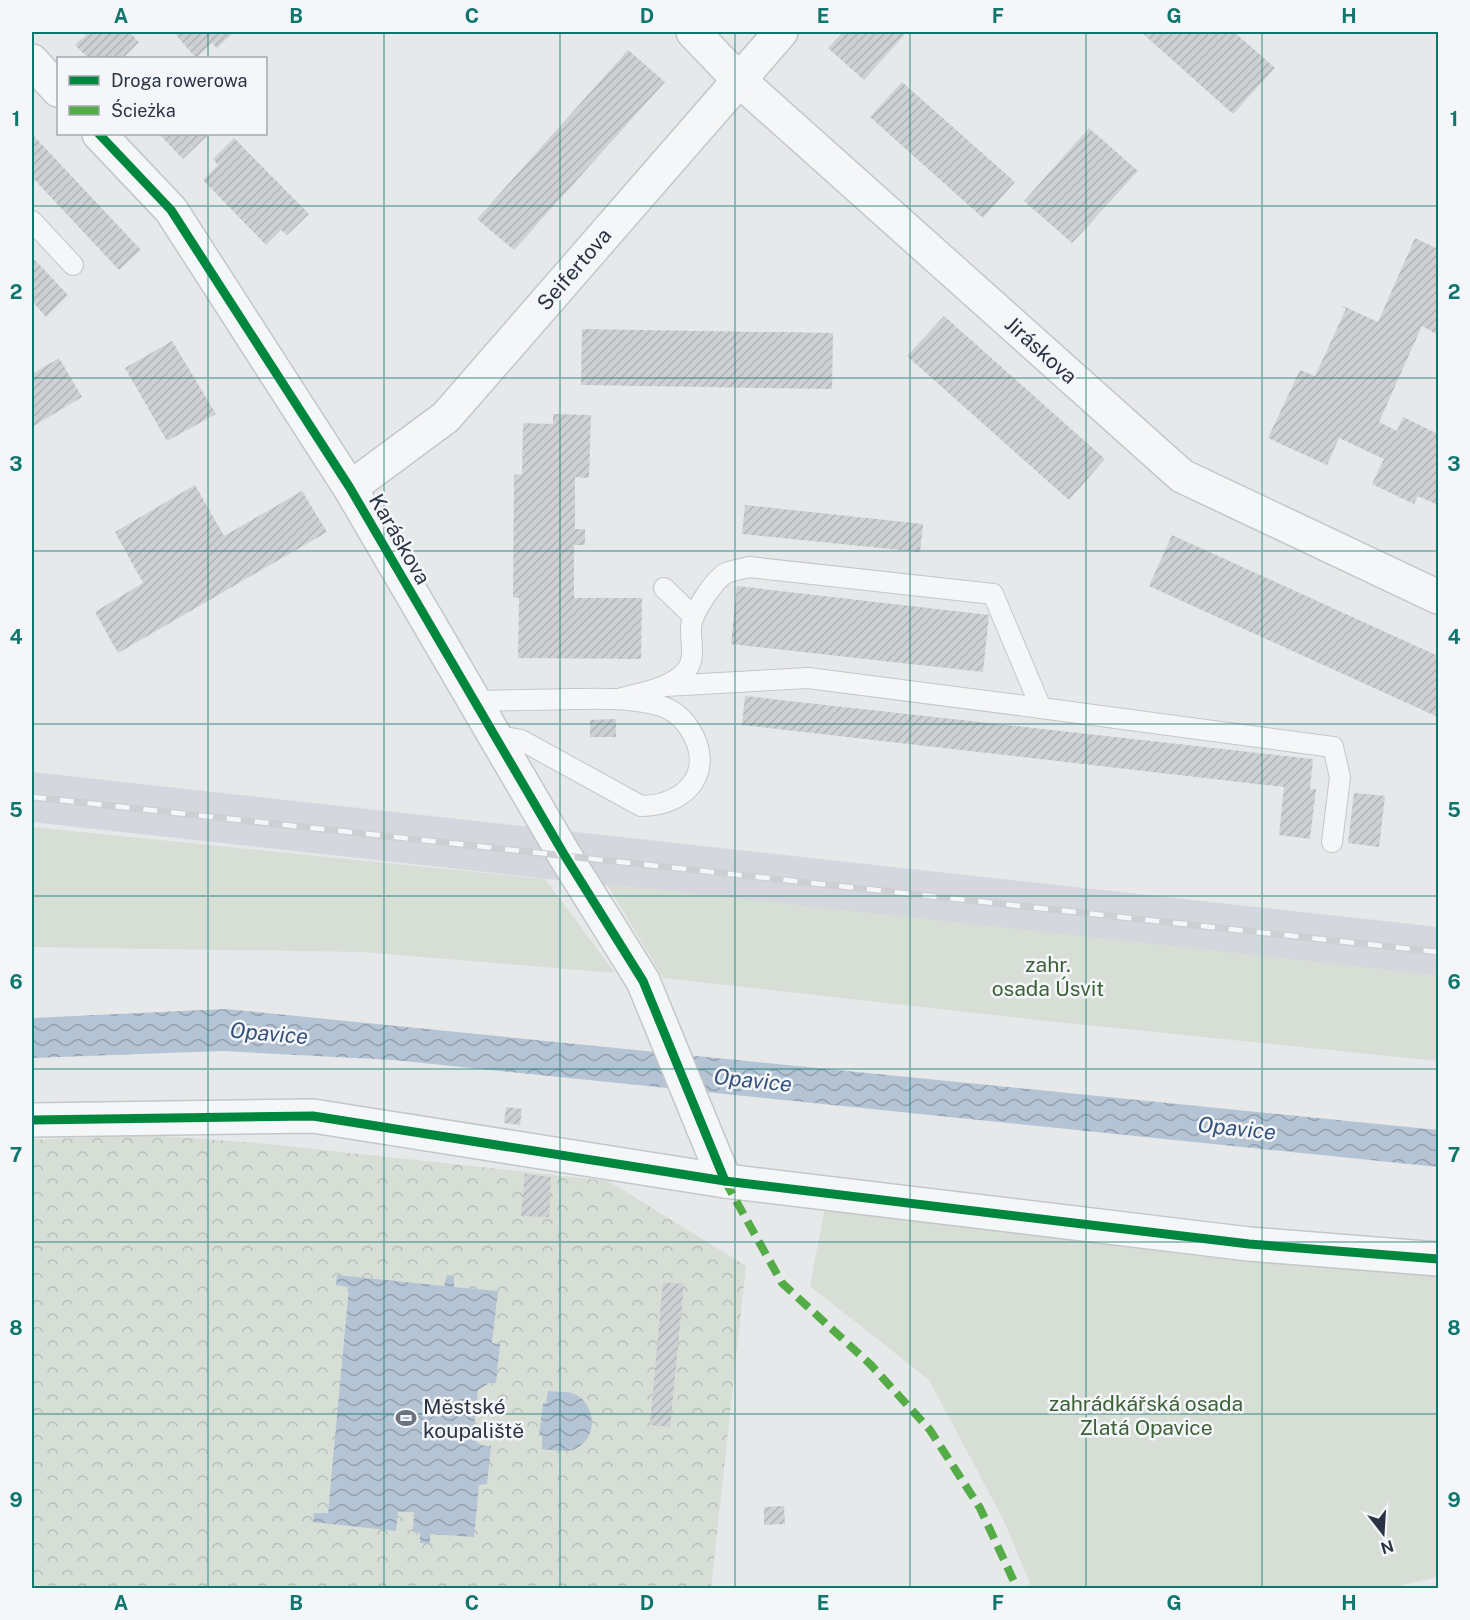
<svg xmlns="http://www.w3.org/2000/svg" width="1470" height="1620" viewBox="0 0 1470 1620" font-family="'Public Sans',sans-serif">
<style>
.built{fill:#d4d7dd}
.green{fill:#d6ded6}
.park{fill:url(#park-crowns)}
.water{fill:url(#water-waves)}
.building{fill:url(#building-hatch)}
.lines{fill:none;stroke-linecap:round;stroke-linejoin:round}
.service-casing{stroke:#c4c6c8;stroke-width:22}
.minor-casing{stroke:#c4c6c8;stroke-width:36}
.service{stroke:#f5f6f7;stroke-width:20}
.minor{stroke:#f5f6f7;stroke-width:33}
.rail-casing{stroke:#cecfd2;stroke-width:7}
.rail{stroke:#f4f6f9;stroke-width:4.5;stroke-dasharray:14;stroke-linecap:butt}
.quiet{stroke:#54ac47;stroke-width:8;stroke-dasharray:15 8;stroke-linecap:butt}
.cycleway-casing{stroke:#f4f6f9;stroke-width:13}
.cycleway{stroke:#00873e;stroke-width:9}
.grid{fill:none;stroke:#0f766e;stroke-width:1.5;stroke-opacity:0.55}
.labels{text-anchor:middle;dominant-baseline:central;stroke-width:5;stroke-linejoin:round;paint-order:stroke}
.street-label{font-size:21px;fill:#2b3445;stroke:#f4f6f9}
.park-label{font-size:21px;fill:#3f6138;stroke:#f4f6f9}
.poi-label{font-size:21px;fill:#2b3445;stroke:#f4f6f9;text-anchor:start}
.water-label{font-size:22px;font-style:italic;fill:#34527a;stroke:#f4f6f9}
.neatline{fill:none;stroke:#0f766e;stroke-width:2}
.grid-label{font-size:20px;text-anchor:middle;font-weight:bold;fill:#0f766e}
</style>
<defs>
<pattern id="park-crowns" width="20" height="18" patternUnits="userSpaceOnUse" patternTransform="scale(1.5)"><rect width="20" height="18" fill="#d6ded6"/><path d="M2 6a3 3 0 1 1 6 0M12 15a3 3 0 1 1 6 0" fill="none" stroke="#b8bfb9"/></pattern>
<pattern id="water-waves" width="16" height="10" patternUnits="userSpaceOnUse" patternTransform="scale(1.5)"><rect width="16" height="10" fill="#b4c4d5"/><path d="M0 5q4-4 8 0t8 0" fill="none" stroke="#93a0af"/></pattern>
<pattern id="building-hatch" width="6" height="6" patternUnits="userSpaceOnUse" patternTransform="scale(1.5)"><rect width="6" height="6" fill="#ced0d3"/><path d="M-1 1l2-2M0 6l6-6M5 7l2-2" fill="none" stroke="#b1b3b6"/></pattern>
</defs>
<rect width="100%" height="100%" fill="#e6e8ea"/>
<!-- built -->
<path class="built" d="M32 772 1438 927V977L32 822Z"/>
<!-- green -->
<g class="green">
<path d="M32 827 545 879 615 973 362 952 32 947Z"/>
<path d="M607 884 1438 975V1061L1057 1022 663 978Z"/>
<path d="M825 1207 1438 1272V1577L1388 1588H1032L1003 1519 929 1380 810 1286Z"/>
</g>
<!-- park -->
<path class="park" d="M152 1135 268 1144 608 1181 746 1266 711 1588H32V1140Z"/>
<!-- water -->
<g class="water">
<path d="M226 1009 1438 1130V1167L394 1060 222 1051 32 1058V1018Z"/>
<path d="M337 1275 444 1286 447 1275 454 1276V1287L498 1291 492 1343 500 1344 496 1383H489L478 1390 473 1436C477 1445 482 1446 491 1446L487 1484 479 1485 474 1537 430 1534V1544L420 1543V1533L413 1532 414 1512H398L396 1531 313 1522 314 1513H328L349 1287 336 1285Z"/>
<path d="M548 1391C555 1392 565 1391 572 1393 597 1402 599 1438 575 1449 565 1453 553 1450 542 1449V1436H539L543 1403H546Z"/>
</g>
<!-- building -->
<g class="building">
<path d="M89 32H129L139 42 123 58H88L75 45Z"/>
<path d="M179 32H234L217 48 212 43 196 58 176 35Z"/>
<path d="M843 32H907L864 80 828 48Z"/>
<path d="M1141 32H1234L1275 68 1233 114Z"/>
<path d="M628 50 665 82 514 250 477 219Z"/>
<path d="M902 82 1015 182 983 218 870 117Z"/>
<path d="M1089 128 1138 171 1072 243 1024 201Z"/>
<path d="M32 134 141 250 119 270 32 177Z"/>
<path d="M159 134H209L183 159Z"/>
<path d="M234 138 309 214 287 235 281 230 266 245 203 180 218 165 213 159Z"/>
<path d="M1415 238 1438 249V335L1422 326 1379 422 1397 431 1403 417 1438 434V505L1418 496 1414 504 1372 484 1384 459 1339 438 1327 465 1268 438 1300 370 1315 376 1346 309 1342 307 1343 306 1378 322Z"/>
<path d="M32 257 68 295 46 317 32 301Z"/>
<path d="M944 316 1105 459 1069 500 907 356Z"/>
<path d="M582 329 833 333 832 389 581 385Z"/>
<path d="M172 341 216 414 167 441 125 368Z"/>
<path d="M59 358 82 397 32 427V374Z"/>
<path d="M553 414 591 415 589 478 575 477V529H585V545H574V598H642L641 659 518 658 519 598 513 597 514 475 522 474 523 423 553 424Z"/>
<path d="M195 485 224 536 302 491 327 532 118 653 95 612 143 583 115 532Z"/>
<path d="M745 505 923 524 920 552 742 534Z"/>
<path d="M1172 535 1438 656V717L1149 586Z"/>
<path d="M737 586 989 615 983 672 731 644Z"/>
<path d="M745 696 1313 759 1310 789H1316L1310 839 1279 835 1284 787 742 725Z"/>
<path d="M616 719V737H590V720Z"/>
<path d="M1354 793 1385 796 1379 847 1348 843Z"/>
<path d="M506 1107 522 1109 520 1125 504 1123Z"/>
<path d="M525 1174 551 1177 549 1217 521 1216Z"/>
<path d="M663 1282 684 1284 670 1427 650 1425Z"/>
<path d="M784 1506 785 1524 764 1525V1507Z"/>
</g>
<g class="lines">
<!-- service casing -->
<g class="service-casing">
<g id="service">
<path d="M32 221 73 265"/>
<path d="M664 588 693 616"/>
<path d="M618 699C639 693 665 690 682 675 698 661 690 644 691 627 692 613 714 580 726 573 733 570 741 569 749 567L993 594 1041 708 808 678 666 686"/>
<path d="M474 701C506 700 538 700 570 699 600 699 632 697 661 706 673 710 682 717 689 728 717 770 687 806 641 806L521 740 494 735"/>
<path d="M1041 708 1333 747 1340 777 1332 842"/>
</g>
</g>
<!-- minor casing -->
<g class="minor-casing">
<g id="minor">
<path d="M693 32 738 79 1182 476 1438 597"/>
<path d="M32 61 58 90"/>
<path d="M99 134 171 210 350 488 565 856 643 981 725 1181"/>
<path d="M350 488 446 417 781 32"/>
<path d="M32 1120 313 1116 725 1181 1249 1244 1438 1259"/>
</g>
</g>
<!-- service -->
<use href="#service" class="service"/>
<!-- minor -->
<use href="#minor" class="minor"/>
<!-- rail casing -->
<g class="rail-casing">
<path id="rail" d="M32 797 1438 952"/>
</g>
<!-- rail -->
<use href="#rail" class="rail"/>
<!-- quiet -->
<path class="quiet" d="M725 1181 782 1283 871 1365 930 1430 980 1508 1017 1588"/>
<!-- cycleway casing -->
<g class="cycleway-casing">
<g id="cycleway">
<path d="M99 134 171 210 350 488 565 856 643 981 725 1181"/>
<path d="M32 1120 313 1116 725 1181 1249 1244 1438 1259"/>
</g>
</g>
<!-- cycleway -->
<use href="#cycleway" class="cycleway"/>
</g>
<!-- grid -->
<path class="grid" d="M208 32V58M384 32V1588M560 32V1588M735 32V1588M910 32V1588M1086 32V1588M1262 32V1588M208 134V1588M32 206H1438M32 378H1438M32 551H1438M32 724H1438M32 896H1438M32 1069H1438M32 1242H1438M32 1414H1438"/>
<!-- icons -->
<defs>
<g id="stadium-bare" transform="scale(1.62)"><path d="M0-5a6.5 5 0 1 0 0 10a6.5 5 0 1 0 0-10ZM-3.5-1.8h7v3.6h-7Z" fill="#6c737f" stroke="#f4f6f9" stroke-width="2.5" paint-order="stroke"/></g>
</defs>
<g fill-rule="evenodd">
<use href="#stadium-bare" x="406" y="1418"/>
</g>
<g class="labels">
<!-- street labels -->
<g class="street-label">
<text transform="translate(574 269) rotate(-49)">Seifertova</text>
<text transform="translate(1041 350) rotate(42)">Jiráskova</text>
<text transform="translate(400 539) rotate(60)">Karáskova</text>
</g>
<!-- park labels -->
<g class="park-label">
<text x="1048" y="964">zahr.<tspan x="1048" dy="24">osada Úsvit</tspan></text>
<text x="1146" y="1403">zahrádkářská osada<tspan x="1146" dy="24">Zlatá Opavice</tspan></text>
</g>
<!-- poi labels -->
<g class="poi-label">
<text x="423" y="1406">Městské<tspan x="423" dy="24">koupaliště</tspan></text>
</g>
<!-- water labels -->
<g class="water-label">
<text transform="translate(269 1033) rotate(5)">Opavice</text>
<text transform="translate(753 1080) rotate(6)">Opavice</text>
<text transform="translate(1237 1128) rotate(6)">Opavice</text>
</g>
</g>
<!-- border -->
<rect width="1470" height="1620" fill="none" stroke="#f4f6f9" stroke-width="66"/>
<!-- legend -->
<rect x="57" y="57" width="210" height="78" fill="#f4f6f9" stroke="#a4a8b1" stroke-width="1.5"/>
<rect x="69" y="76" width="30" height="9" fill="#00873e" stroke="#a4a8b1" stroke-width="1.5"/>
<text x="111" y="87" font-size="18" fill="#2b3445">Droga rowerowa</text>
<rect x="69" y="106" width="30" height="9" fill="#54ac47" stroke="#a4a8b1" stroke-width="1.5"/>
<text x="111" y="117" font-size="18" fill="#2b3445">Ścieżka</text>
<!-- north arrow -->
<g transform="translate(1383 1533) rotate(163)" stroke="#f4f6f9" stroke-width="4.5" paint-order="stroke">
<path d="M0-4.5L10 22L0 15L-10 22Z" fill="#2b3445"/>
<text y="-9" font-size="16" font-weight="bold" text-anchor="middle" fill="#2b3445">N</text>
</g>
<rect x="33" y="33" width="1404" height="1554" class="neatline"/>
<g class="grid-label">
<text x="121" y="23">A</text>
<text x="296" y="23">B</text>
<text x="472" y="23">C</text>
<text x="647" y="23">D</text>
<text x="823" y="23">E</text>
<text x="998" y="23">F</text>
<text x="1174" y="23">G</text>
<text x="1349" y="23">H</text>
<text x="16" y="126">1</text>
<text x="1454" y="126">1</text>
<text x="16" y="299">2</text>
<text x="1454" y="299">2</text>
<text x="16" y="471">3</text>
<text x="1454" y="471">3</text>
<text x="16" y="644">4</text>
<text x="1454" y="644">4</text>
<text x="16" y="817">5</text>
<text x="1454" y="817">5</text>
<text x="16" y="989">6</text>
<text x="1454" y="989">6</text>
<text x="16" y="1162">7</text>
<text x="1454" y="1162">7</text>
<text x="16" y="1335">8</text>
<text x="1454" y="1335">8</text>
<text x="16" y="1507">9</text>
<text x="1454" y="1507">9</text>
<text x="121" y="1610">A</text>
<text x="296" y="1610">B</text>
<text x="472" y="1610">C</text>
<text x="647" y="1610">D</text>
<text x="823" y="1610">E</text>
<text x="998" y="1610">F</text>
<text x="1174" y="1610">G</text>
<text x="1349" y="1610">H</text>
</g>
</svg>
